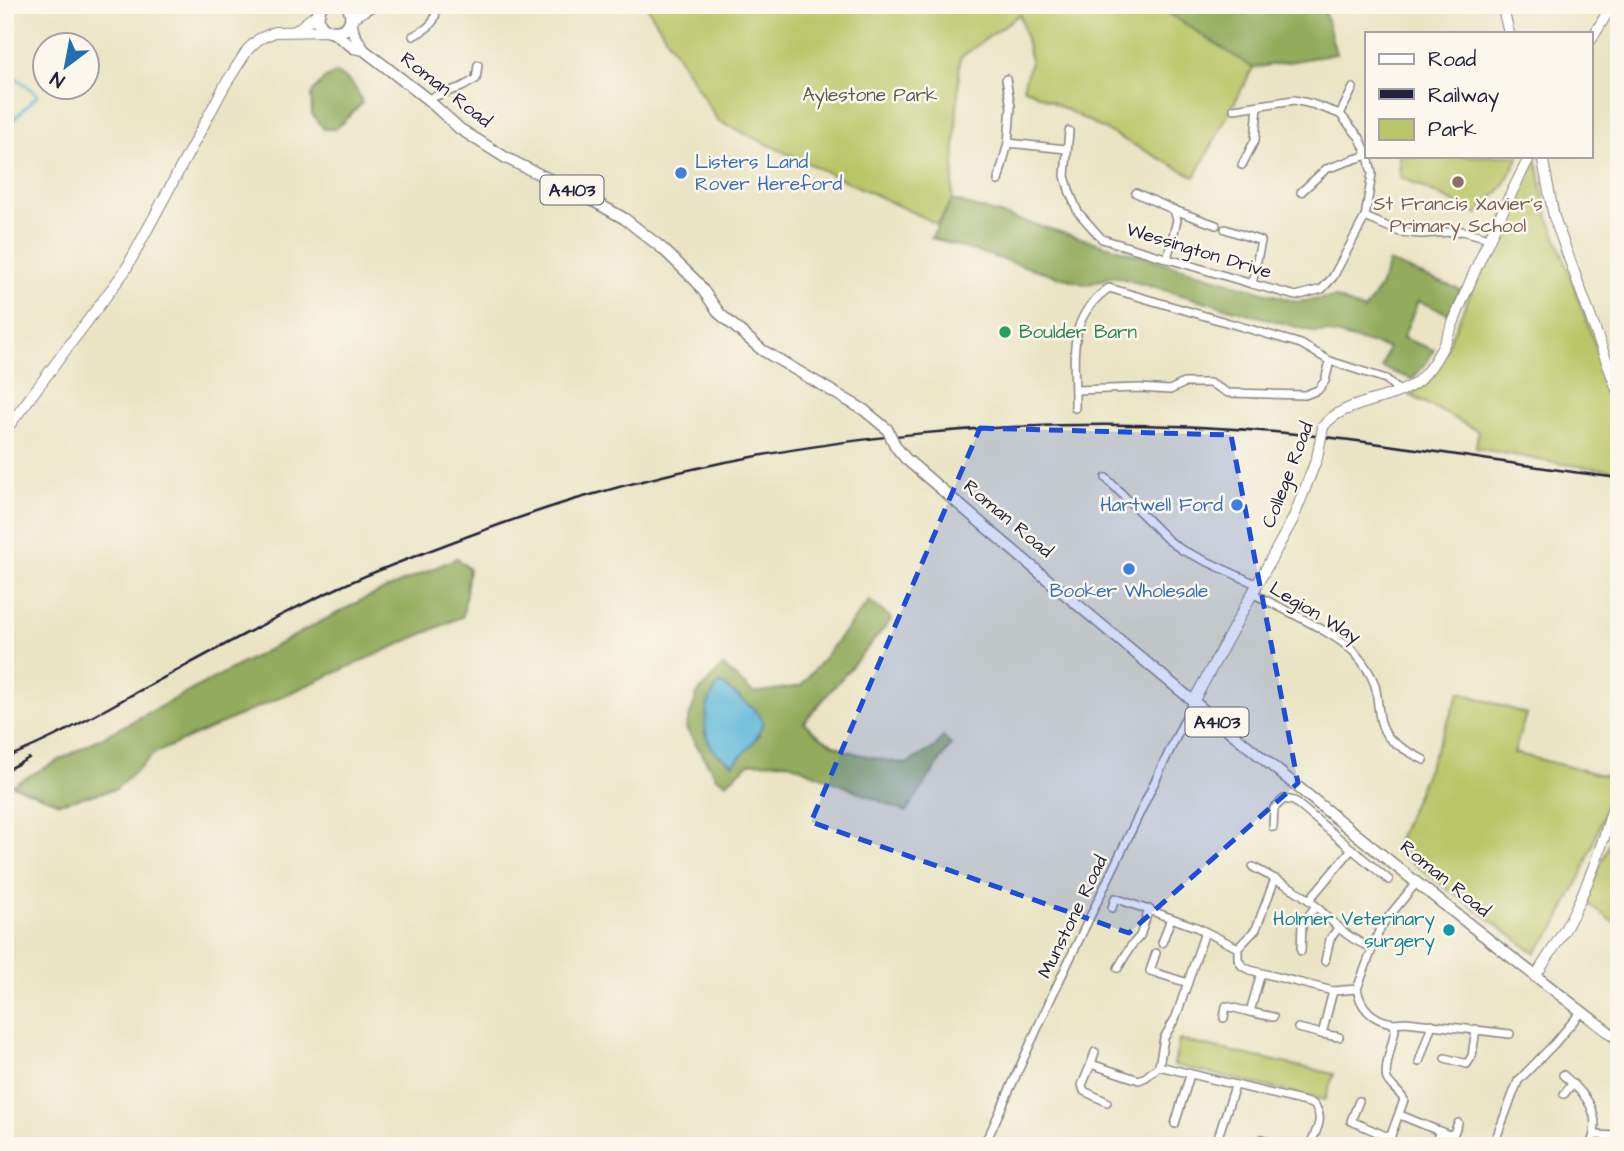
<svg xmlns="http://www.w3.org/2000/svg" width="1624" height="1151" viewBox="0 0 1624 1151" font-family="'Architects Daughter',sans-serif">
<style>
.green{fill:#b9c668;stroke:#6e7452;stroke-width:2}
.forest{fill:#92ab5c;stroke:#5a664c;stroke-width:2;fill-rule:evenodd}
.water{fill:#5bb6d8;stroke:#3e6c8a;stroke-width:2}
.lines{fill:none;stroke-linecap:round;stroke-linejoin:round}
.stream{stroke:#5bb6d8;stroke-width:2.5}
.street-casing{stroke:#868380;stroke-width:10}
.secondary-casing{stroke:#868380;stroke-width:12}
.primary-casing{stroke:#868380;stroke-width:13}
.highway-casing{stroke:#868380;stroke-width:15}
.street{stroke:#fff;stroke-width:7}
.secondary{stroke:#fff;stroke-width:10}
.primary{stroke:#fff;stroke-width:10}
.highway{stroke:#fff;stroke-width:12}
.rail{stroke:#22223b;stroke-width:2.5}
.secondary-bridge-casing{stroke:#868380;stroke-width:12;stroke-linecap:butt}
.primary-bridge-casing{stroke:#868380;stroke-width:13;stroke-linecap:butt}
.secondary-bridge{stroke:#fff;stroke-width:10}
.primary-bridge{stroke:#fff;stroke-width:10}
.marked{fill:#1d4ed8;fill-opacity:0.2;stroke:#1d4ed8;stroke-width:5;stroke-dasharray:14 9;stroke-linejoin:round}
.shop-dot{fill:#3f7fe0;stroke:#fbf7ec;stroke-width:2.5}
.education-dot{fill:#8d6e63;stroke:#fbf7ec;stroke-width:2.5}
.leisure-dot{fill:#2e9e5b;stroke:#fbf7ec;stroke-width:2.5}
.culture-dot{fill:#0f9aa8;stroke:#fbf7ec;stroke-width:2.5}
.labels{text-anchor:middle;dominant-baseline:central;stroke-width:5;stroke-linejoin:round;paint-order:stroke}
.shield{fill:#fbf7ec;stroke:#636270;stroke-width:2}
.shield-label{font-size:18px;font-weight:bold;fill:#22223b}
.street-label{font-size:19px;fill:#22223b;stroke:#fbf7ec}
.park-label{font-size:19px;fill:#575b4b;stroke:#fbf7ec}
.shop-label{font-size:19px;fill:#366cbe;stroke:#fbf7ec;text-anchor:start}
.education-label{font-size:19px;fill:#785e54;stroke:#fbf7ec}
.leisure-label{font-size:19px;fill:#27864d;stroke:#fbf7ec;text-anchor:start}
.culture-label{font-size:19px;fill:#0d838f;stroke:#fbf7ec;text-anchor:end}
</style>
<rect width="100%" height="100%" fill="#fbf7ec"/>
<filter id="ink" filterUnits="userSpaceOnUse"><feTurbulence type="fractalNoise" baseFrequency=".0143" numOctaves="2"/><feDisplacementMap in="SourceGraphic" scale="14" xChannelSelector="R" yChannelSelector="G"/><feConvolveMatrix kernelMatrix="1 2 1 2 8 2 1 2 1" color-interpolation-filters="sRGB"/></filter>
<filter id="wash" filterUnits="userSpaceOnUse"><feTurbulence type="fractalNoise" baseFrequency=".00686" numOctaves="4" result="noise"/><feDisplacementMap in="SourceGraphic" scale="28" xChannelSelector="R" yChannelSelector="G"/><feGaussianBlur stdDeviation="1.57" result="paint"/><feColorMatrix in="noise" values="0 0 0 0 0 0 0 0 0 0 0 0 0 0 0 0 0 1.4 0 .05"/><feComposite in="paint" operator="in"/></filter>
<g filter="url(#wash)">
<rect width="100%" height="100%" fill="#eae4c4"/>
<!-- green -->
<g class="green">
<path d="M646 5H1156L1253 68 1195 177 1023 87 1031 61 1020 14 960 58 952 200 937 224 718 121Z"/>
<path d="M1399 156H1519L1503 187 1478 214 1400 177Z"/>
<path d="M1532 158 1537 161 1546 209 1617 405 1619 471 1555 463 1476 448 1478 431 1410 395 1426 383 1441 361 1494 239Z"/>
<path d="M1460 692 1526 714 1514 753 1610 777V798L1581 876 1554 929 1535 953 1394 849Z"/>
<path d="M1619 810V882L1616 887 1619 895V926L1590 905 1587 897 1609 845Z"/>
<path d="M1179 1040 1334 1074 1325 1100 1174 1065Z"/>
</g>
<!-- forest -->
<g class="forest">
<path d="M1156 5H1323L1336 54 1253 68Z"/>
<path d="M335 73C351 79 357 88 362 103L336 129H324L312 114 311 94 324 79Z"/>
<path d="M952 200 1297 302 1335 297 1364 311 1380 287 1389 262 1461 290 1449 314 1418 301 1403 338 1434 350 1424 366 1412 379 1382 368 1388 348 1327 332H1315L1113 276 1087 285 931 238Z"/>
<path d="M457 558 469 569 463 616 155 753 116 789 59 803 12 785 362 600Z"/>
<path d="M869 601 892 619 804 722C830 752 868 757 906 764L935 747 943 736 951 745 906 812 787 762 750 763 726 783 716 777 686 728 697 694 723 666 753 693 801 686ZM737 695 756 711 759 736 733 764 712 749 704 732Z"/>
</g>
<!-- water -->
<path class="water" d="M721 683 756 711 763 721C758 741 747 750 733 764 726 759 715 754 711 746 700 728 706 697 721 683Z"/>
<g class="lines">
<!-- stream -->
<path class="stream" d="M5 69 38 95 5 128"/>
</g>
</g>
<g filter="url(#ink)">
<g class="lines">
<!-- street casing -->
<g class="street-casing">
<g id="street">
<path d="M413 36C427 29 438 23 436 5"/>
<path d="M1006 79 1011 107 1008 143"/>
<path d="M427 99 462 87 476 79 478 65"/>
<path d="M1234 109 1294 100 1312 104 1340 114 1360 138 1367 154"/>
<path d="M1340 114 1353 88"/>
<path d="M1069 131 1065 176 1070 193 1078 212 1102 239 1252 284 1296 296 1322 289 1333 277 1365 217"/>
<path d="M1368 156 1372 174 1365 217 1400 232 1421 234 1463 231 1489 238"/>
<path d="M1242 165 1255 140 1258 106"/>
<path d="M998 181 1008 143 1066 149"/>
<path d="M1301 192 1326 169 1367 155"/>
<path d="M1136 193 1174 210 1177 220 1167 259"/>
<path d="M1174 210 1216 225"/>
<path d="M1225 229 1261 241 1252 284"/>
<path d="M1075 390 1139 388 1170 390 1184 383H1210L1228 393 1305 395 1318 390 1325 381 1330 361"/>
<path d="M1075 408C1076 360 1064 319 1109 288L1301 344 1330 361 1386 379 1399 391"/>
<path d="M1106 478 1168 540 1182 550 1258 585"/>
<path d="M1254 594C1280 608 1336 633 1355 653 1363 662 1371 674 1375 685 1379 701 1377 723 1388 737 1397 747 1412 753 1424 760"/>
<path d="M1273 827 1274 808 1284 799 1294 801 1389 880"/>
<path d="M1253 867 1275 879 1256 929 1238 948V959L1242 966 1250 970 1333 991 1357 989"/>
<path d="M1275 879C1287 885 1298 891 1309 900 1328 916 1347 941 1372 947"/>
<path d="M1309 900 1352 849"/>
<path d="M1112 908 1115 898 1196 927 1238 948"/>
<path d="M1205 932 1176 1017 1164 1038 1159 1066 1313 1104C1326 1117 1316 1132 1309 1146"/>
<path d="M1162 943 1171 918"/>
<path d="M1301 951 1302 924 1316 906"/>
<path d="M1156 953 1150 971 1188 983"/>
<path d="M1325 961 1330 939 1339 927"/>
<path d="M1118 968 1131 946 1140 936 1149 909"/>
<path d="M1333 991 1322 1034 1339 1037"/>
<path d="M1250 1012 1273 1017"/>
<path d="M1224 1018 1226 1006 1250 1012 1261 973"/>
<path d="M1393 1023 1406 1022 1510 1034"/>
<path d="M1298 1028 1322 1034"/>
<path d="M1445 1058 1467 1064 1472 1056 1476 1029"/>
<path d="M1419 1062 1432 1024"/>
<path d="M1091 1064 1095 1052"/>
<path d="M1563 1075C1586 1094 1604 1114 1590 1146"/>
<path d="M1564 1094 1573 1083"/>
<path d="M1359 1101 1351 1121 1391 1138"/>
<path d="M1107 1102 1084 1091 1082 1085 1091 1064 1139 1080 1146 1077 1159 1066"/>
<path d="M1400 1115 1449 1135 1454 1133 1458 1123"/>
<path d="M1175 1124 1190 1075"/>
<path d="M1594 1135 1619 1136"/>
<path d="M1262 1139 1277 1146"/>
<path d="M981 1146 990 1133 1052 996 1193 702"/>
<path d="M1215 1146 1235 1086"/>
<path d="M1387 1146 1404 1100C1400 1092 1390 1086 1387 1079 1383 1069 1394 1040 1395 1029L1393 1023C1373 1020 1361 1009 1357 989L1381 926 1417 882"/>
<path d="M1434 1146 1440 1131"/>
<path d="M1493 1146 1518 1081 1555 1043 1581 1012"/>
</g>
</g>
<!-- secondary casing -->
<g class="secondary-casing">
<g id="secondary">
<path d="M1502 5 1509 33"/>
<path d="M297 30 318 13"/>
<path d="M1591 40 1612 5"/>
<path d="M1542 156 1554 217 1619 395"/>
<path d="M1323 427C1341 400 1393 402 1418 381 1444 358 1454 317 1468 287 1487 242 1508 199 1530 156"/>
<path d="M5 431 125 271 225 85 248 49 259 39 275 32 329 31"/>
<path d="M1193 702 1293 519 1317 458"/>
<path d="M1535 977C1547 957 1562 937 1572 916 1593 874 1609 827 1619 782"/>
</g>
</g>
<!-- primary casing -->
<g class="primary-casing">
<g id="primary">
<path d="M351 20 354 34 364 50 427 99 460 129 506 158 588 198 625 219 663 249 697 282 720 314 762 350 864 410 887 429"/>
<path d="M332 32 354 48 364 50"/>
<path d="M896 447 906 459C1138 658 1375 855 1619 1040"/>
</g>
</g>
<!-- highway casing -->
<g class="highway-casing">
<g id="highway">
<path d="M321 5C303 40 366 41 348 5"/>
<path d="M352 17 371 5"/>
</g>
</g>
<!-- street -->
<use href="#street" class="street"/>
<!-- secondary -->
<use href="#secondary" class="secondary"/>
<!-- primary -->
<use href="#primary" class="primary"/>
<!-- highway -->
<use href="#highway" class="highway"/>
<!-- rail -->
<g class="rail">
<path d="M5 758C47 742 87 720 126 698 213 652 299 601 390 566 451 542 511 519 573 500 797 433 1043 412 1275 432 1391 442 1504 464 1619 478"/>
<path d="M5 771 29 758"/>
</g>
<!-- secondary-bridge casing -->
<g class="secondary-bridge-casing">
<path id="secondary-bridge" d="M1317 458 1323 427"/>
</g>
<!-- primary-bridge casing -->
<g class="primary-bridge-casing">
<path id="primary-bridge" d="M887 429 896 447"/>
</g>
<!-- secondary-bridge -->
<use href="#secondary-bridge" class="secondary-bridge"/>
<!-- primary-bridge -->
<use href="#primary-bridge" class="primary-bridge"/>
</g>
</g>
<!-- marked area -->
<path class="marked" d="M980 428 1231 435 1298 783 1129 933 811 822Z"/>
<!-- markers -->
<g class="shop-dot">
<circle cx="681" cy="173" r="7"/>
<circle cx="1237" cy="505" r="7"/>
<circle cx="1129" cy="569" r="7"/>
</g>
<circle class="education-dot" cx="1458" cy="182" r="7"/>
<circle class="leisure-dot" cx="1005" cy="332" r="7"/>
<circle class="culture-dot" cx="1449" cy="930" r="7"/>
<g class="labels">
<!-- shield labels -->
<g class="shield">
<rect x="540.5" y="175.5" width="63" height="29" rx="5"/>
<rect x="1185.5" y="707.5" width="63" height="29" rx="5"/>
</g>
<g class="shield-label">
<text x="572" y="190">A4103</text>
<text x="1217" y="722">A4103</text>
</g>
<!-- street labels -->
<g class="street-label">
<text transform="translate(446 90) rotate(38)">Roman Road</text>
<text transform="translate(1199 251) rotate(17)">Wessington Drive</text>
<text transform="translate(1288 475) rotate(-69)">College Road</text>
<text transform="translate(1008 519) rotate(40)">Roman Road</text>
<text transform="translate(1315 613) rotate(31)">Legion Way</text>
<text transform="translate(1445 879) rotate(39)">Roman Road</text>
<text transform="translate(1073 917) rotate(-64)">Munstone Road</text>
</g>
<!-- park labels -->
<g class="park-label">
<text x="870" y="95">Aylestone Park</text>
</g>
<!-- shop labels -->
<g class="shop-label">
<text x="695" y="162">Listers Land<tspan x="695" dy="22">Rover Hereford</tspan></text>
<text x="1223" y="505" text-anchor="end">Hartwell Ford</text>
<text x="1129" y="591" text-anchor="middle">Booker Wholesale</text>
</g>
<!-- education labels -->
<g class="education-label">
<text x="1458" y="204">St Francis Xavier's<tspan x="1458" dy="22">Primary School</tspan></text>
</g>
<!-- leisure labels -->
<g class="leisure-label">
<text x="1019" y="332">Boulder Barn</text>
</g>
<!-- culture labels -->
<g class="culture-label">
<text x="1435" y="919">Holmer Veterinary<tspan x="1435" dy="22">surgery</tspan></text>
</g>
</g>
<!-- margin -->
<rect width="1624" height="1151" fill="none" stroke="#fbf7ec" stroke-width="28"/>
<!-- legend -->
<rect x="1365" y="32" width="228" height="126" fill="#fbf7ec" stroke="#a4a2a5" stroke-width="2"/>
<rect x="1379" y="54" width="35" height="10" fill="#ffffff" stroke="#a4a2a5" stroke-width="2"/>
<text x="1428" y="66" font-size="21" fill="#22223b">Road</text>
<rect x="1379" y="89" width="35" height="10" fill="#22223b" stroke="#a4a2a5" stroke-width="2"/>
<text x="1428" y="102" font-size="21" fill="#22223b">Railway</text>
<rect x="1379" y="119" width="35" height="21" fill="#b9c668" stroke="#a4a2a5" stroke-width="2"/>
<text x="1428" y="136" font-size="21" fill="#22223b">Park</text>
<!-- north arrow -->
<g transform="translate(66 66) rotate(212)"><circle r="33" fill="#fbf7ec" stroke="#a4a2a5" stroke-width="2"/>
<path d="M0-5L12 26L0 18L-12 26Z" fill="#1f6fb2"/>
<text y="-10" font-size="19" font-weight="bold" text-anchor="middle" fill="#22223b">N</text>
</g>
</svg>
